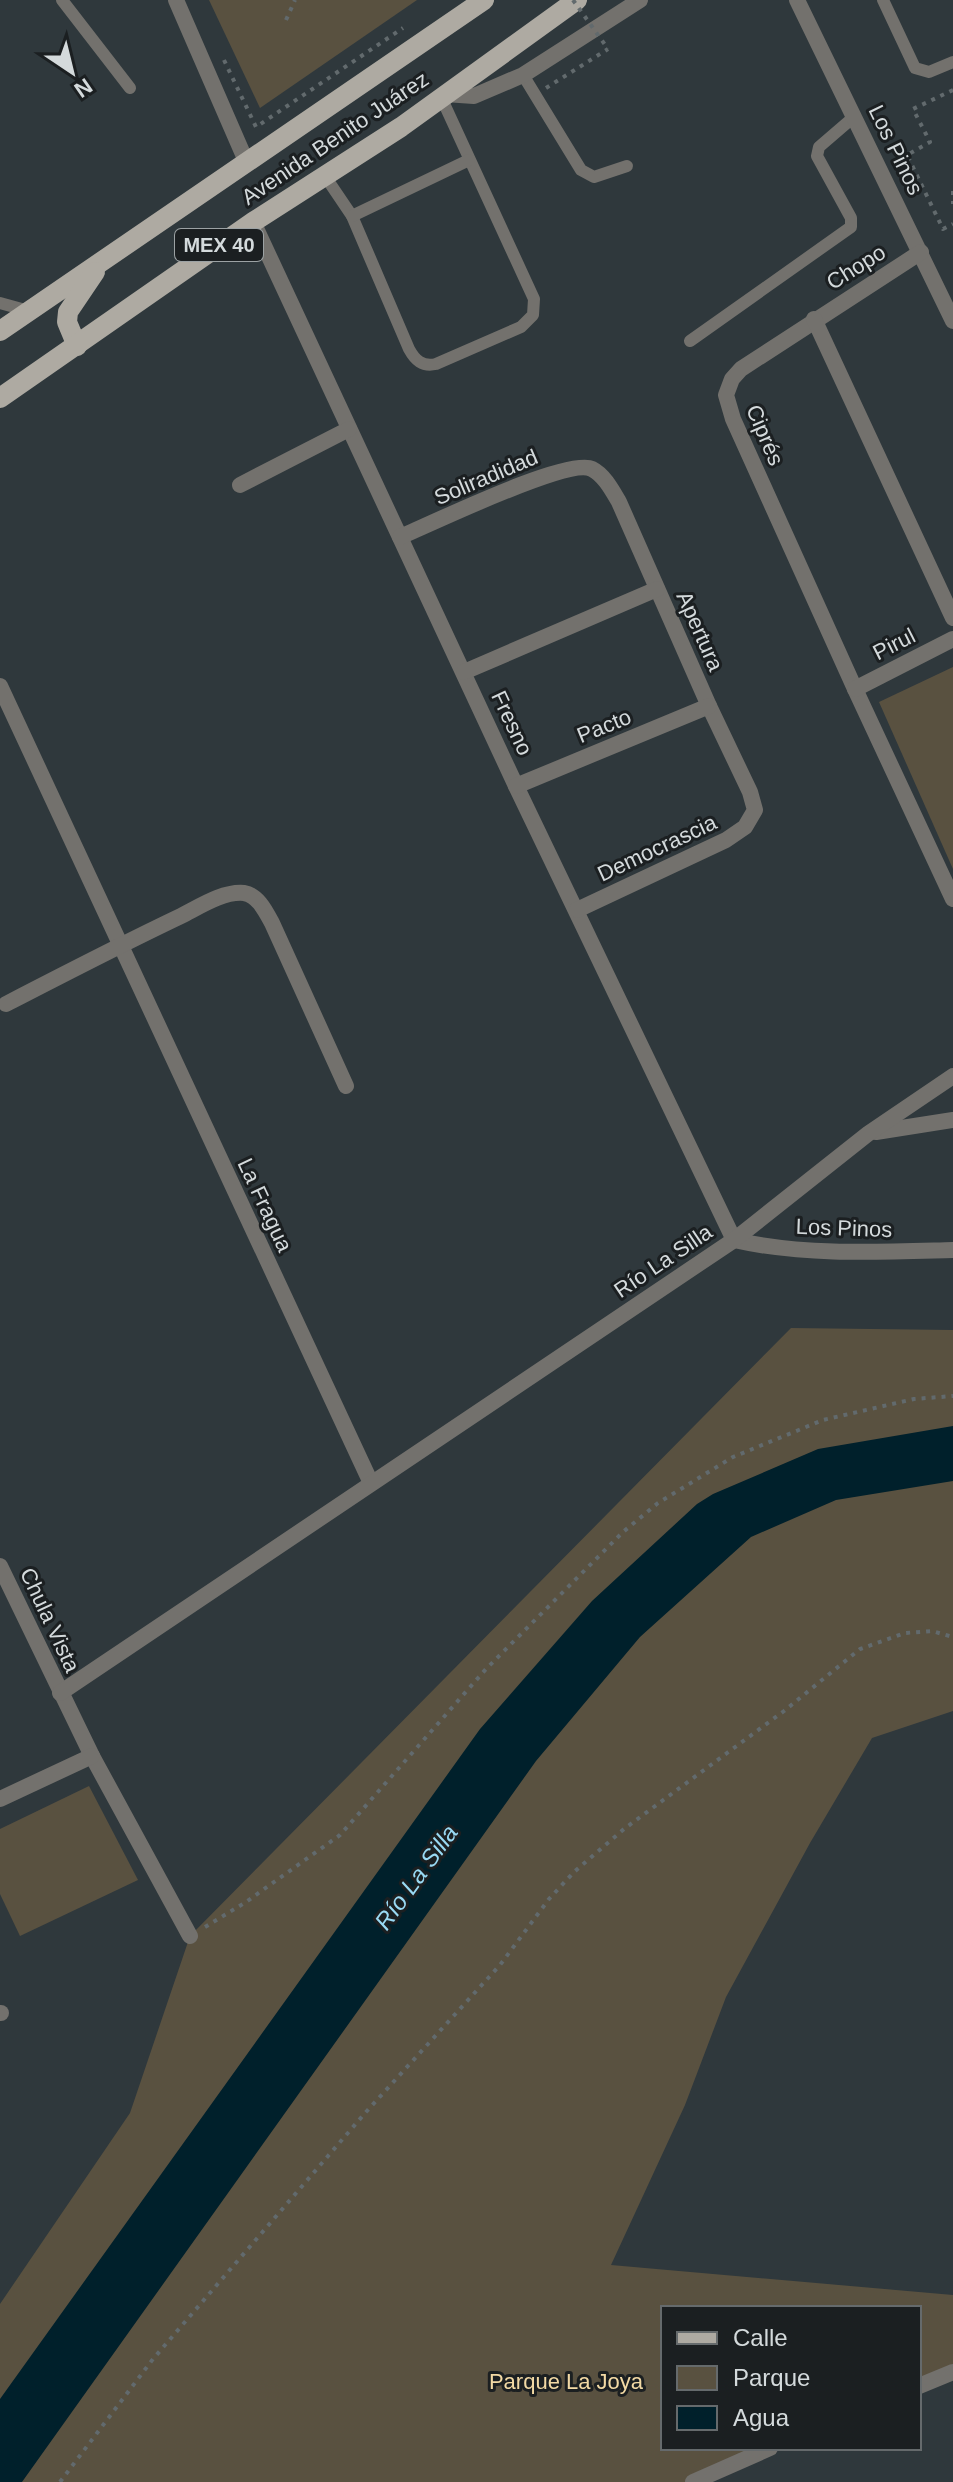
<svg xmlns="http://www.w3.org/2000/svg" width="953" height="2482" viewBox="0 0 953 2482" font-family="Helvetica,sans-serif">
<style>
.green{fill:#595140}
.water{fill:#00202b}
.lines{fill:none;stroke-linecap:round;stroke-linejoin:round}
.path{stroke:#626a6d;stroke-width:4;stroke-dasharray:4 6;stroke-linecap:butt}
.service{stroke:#73716d;stroke-width:12}
.minor{stroke:#73716d;stroke-width:16}
.primary{stroke:#aeaaa2;stroke-width:20}
.path-bridge{stroke:#626a6d;stroke-width:4;stroke-dasharray:4 6;stroke-linecap:butt}
.labels{text-anchor:middle;dominant-baseline:central;stroke-width:6;stroke-linejoin:round;paint-order:stroke}
.shield{fill:#1b1f21;stroke:#9ca2a4;stroke-width:2}
.shield-label{font-size:20px;font-weight:bold;fill:#d4dadc}
.street-label{font-size:22px;fill:#d4dadc;stroke:#1b1f21}
.park-label{font-size:22px;fill:#f2d9a4;stroke:#1b1f21}
.water-label{font-size:24px;font-style:italic;fill:#99d9f3;stroke:#1b1f21}
</style>
<rect width="100%" height="100%" fill="#2f383c"/>
<!-- green -->
<g class="green">
<path d="M209 0H417L260 108Z"/>
<path d="M953 667V869L879 702Z"/>
<path d="M791 1328 953 1330V1711L872 1738 810 1843 726 1997 685 2105 611 2265 953 2295V2370L919 2384V2308H663V2448H769L694 2482H0V2304L130 2113 190 1936Z"/>
<path d="M89 1786 138 1880 20 1936 0 1894V1829Z"/>
</g>
<!-- water -->
<path class="water" d="M953 1426V1481L836 1500 751 1537 640 1637 536 1761 22 2482H0V2399L480 1729 592 1601 697 1504 713 1494 818 1449Z"/>
<g class="lines">
<!-- path -->
<g class="path">
<path d="M286 20 295 0"/>
<path d="M224 60 256 127 403 28"/>
<path d="M546 88 608 49"/>
<path d="M953 90 913 109 930 142 907 155 943 229 953 224"/>
<path d="M953 191V204"/>
<path d="M205 1927 246 1902 340 1835 486 1669 623 1532 658 1503 733 1457 823 1420 914 1399 953 1396"/>
<path d="M60 2482 153 2359 366 2112 500 1965 549 1899 574 1872 624 1829 784 1711 860 1649 905 1633 932 1631 953 1637"/>
</g>
<!-- service -->
<g class="service">
<path d="M62 0 130 88"/>
<path d="M883 0 915 68 929 72 953 62"/>
<path d="M523 75 581 170 594 177 627 166"/>
<path d="M325 176 352 216 409 349C415 360 422 367 436 364L521 327 533 315 534 299 441 97"/>
<path d="M352 216 469 160"/>
<path d="M0 303 29 311"/>
<path d="M690 341 851 227V218L817 156 819 147 855 116"/>
</g>
<!-- minor -->
<g class="minor">
<path d="M176 0 246 161"/>
<path d="M797 0 953 321"/>
<path d="M445 94 474 96 523 75 640 0"/>
<path d="M253 222 516 786 734 1240C805 1256 881 1252 953 1250"/>
<path d="M921 252 741 369 732 379 726 395 733 419 855 689 953 899"/>
<path d="M814 319 953 618"/>
<path d="M240 485 349 429"/>
<path d="M400 537C431 524 568 457 592 469 604 475 612 490 619 502L709 706 750 792 755 810 745 827 726 840 577 910"/>
<path d="M464 672 657 589"/>
<path d="M0 686 371 1483"/>
<path d="M855 689 953 639"/>
<path d="M516 786 709 706"/>
<path d="M6 1004C64 974 122 944 181 916 199 907 223 891 244 893 258 895 266 912 272 923L346 1086"/>
<path d="M876 1132 953 1120"/>
<path d="M0 1566 92 1756 190 1936"/>
<path d="M60 1693 734 1240 869 1133 953 1076"/>
<path d="M0 1799 92 1756"/>
<path d="M0 2013H1"/>
<path d="M919 2386 953 2372"/>
<path d="M693 2482 770 2448"/>
</g>
<!-- primary -->
<g class="primary">
<path d="M0 331 484 0"/>
<path d="M77 346 67 322 68 312 95 272"/>
<path d="M0 398 253 222 401 127 577 0"/>
</g>
<!-- path-bridge -->
<path class="path-bridge" d="M573 0 608 49"/>
</g>
<g class="labels">
<!-- shield labels -->
<rect class="shield" x="175" y="229" width="88" height="32" rx="6"/>
<g class="shield-label">
<text x="219" y="245">MEX 40</text>
</g>
<!-- street labels -->
<g class="street-label">
<text transform="translate(335 138) rotate(-34)">Avenida Benito Juárez</text>
<text transform="translate(896 150) rotate(64)">Los Pinos</text>
<text transform="translate(856 267) rotate(-32)">Chopo</text>
<text transform="translate(765 435) rotate(67)">Ciprés</text>
<text transform="translate(486 477) rotate(-23)">Soliradidad</text>
<text transform="translate(700 631) rotate(66)">Apertura</text>
<text transform="translate(894 644) rotate(-27)">Pirul</text>
<text transform="translate(512 723) rotate(65)">Fresno</text>
<text transform="translate(604 726) rotate(-22)">Pacto</text>
<text transform="translate(657 848) rotate(-25)">Democrascia</text>
<text transform="translate(265 1205) rotate(65)">La Fragua</text>
<text transform="translate(844 1228) rotate(2)">Los Pinos</text>
<text transform="translate(663 1261) rotate(-34)">Río La Silla</text>
<text transform="translate(50 1620) rotate(65)">Chula Vista</text>
</g>
<!-- park labels -->
<g class="park-label">
<text x="566" y="2381">Parque La Joya</text>
</g>
<!-- water labels -->
<g class="water-label">
<text transform="translate(416 1877) rotate(-54)">Río La Silla</text>
</g>
</g>
<!-- legend -->
<rect x="661" y="2306" width="260" height="144" fill="#1b1f21" stroke="#656a6c" stroke-width="2"/>
<rect x="677" y="2332" width="40" height="12" fill="#aeaaa2" stroke="#656a6c" stroke-width="2"/>
<text x="733" y="2346" font-size="24" fill="#d4dadc">Calle</text>
<rect x="677" y="2366" width="40" height="24" fill="#595140" stroke="#656a6c" stroke-width="2"/>
<text x="733" y="2386" font-size="24" fill="#d4dadc">Parque</text>
<rect x="677" y="2406" width="40" height="24" fill="#00202b" stroke="#656a6c" stroke-width="2"/>
<text x="733" y="2426" font-size="24" fill="#d4dadc">Agua</text>
<!-- north arrow -->
<g transform="translate(72 72) rotate(145)" stroke="#1b1f21" stroke-width="6" paint-order="stroke">
<path d="M0-6L14 30L0 20L-14 30Z" fill="#d4dadc"/>
<text y="-12" font-size="22" font-weight="bold" text-anchor="middle" fill="#d4dadc">N</text>
</g>
</svg>
